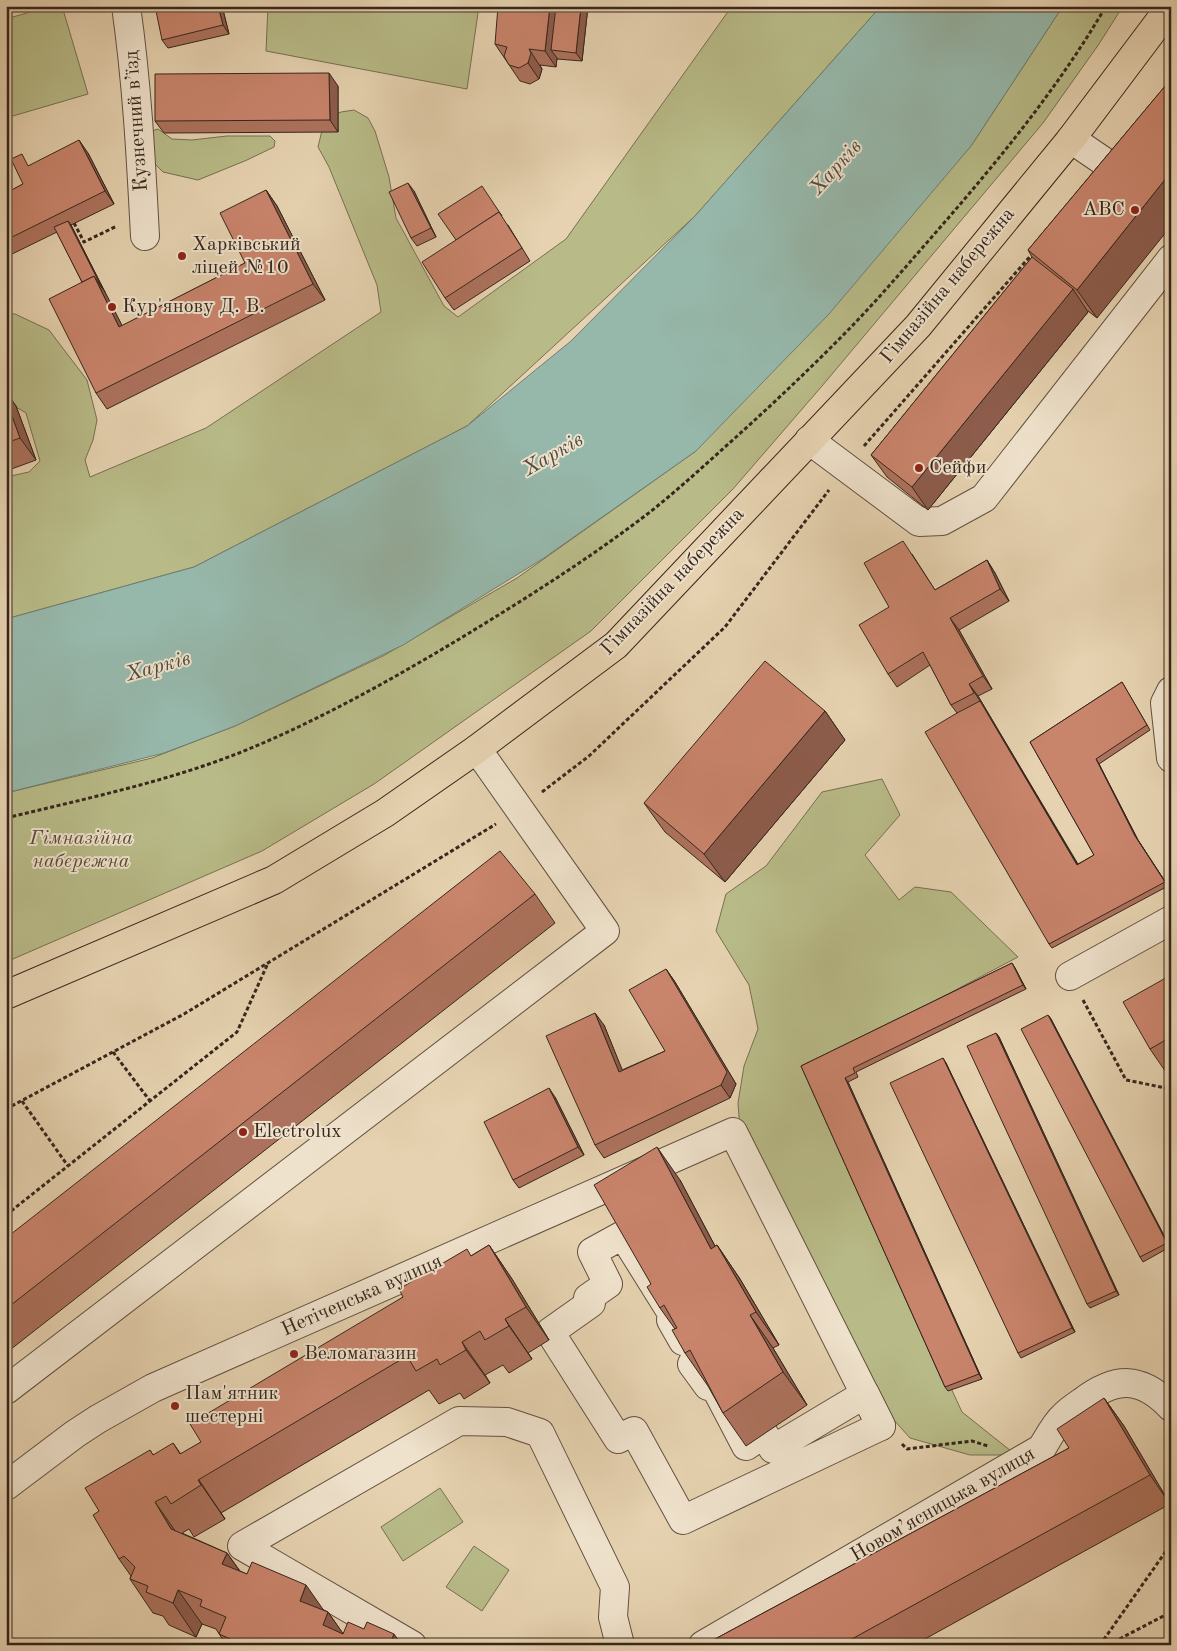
<svg xmlns="http://www.w3.org/2000/svg" width="1177" height="1651" viewBox="0 0 1177 1651" font-family="'Old Standard TT',serif">
<style>
.green{fill:#b8bb88;stroke:#777052}
.water{fill:#96b8ab;stroke:#707e72}
.lines{fill:none;stroke-linecap:round;stroke-linejoin:round}
.minor-casing{stroke:#625141;stroke-width:30}
.major-casing{stroke:#36261c;stroke-width:30}
.path{stroke:#36261c;stroke-width:3;stroke-dasharray:4 2.5;stroke-linecap:butt}
.minor{stroke:#efe2cc;stroke-width:28}
.major{stroke:#e6d2b0;stroke-width:28}
.wall{fill:#ad725d;stroke:#36261c}
.shaded-wall{fill:#8d5c4c;stroke:#36261c}
.building{fill:#c9846c;stroke:#36261c}
.poi-dot{fill:#8f2418;stroke:#efe2cc;stroke-width:2}
.labels{text-anchor:middle;dominant-baseline:central;stroke-width:4;stroke-linejoin:round;paint-order:stroke}
.street-label{font-size:20px;fill:#36261c;stroke:#efe2cc}
.poi-label{font-size:20px;fill:#36261c;stroke:#efe2cc;text-anchor:start}
.park-label{font-size:20px;font-style:italic;fill:#564b37;stroke:#efe2cc}
.water-label{font-size:21px;font-style:italic;fill:#4e4a40;stroke:#efe2cc}
</style>
<rect width="100%" height="100%" fill="#e6d2b0"/>
<filter id="stains"><feTurbulence type="fractalNoise" baseFrequency=".004" numOctaves="4"/><feColorMatrix values="0 0 0 0 .2 0 0 0 0 .09 0 0 0 0 .02 0 0 0 .5 -.17"/></filter>
<radialGradient id="worn" r=".72"><stop offset=".6" stop-color="#630" stop-opacity="0"/><stop offset="1" stop-color="#630" stop-opacity=".3"/></radialGradient>
<!-- green -->
<g class="green">
<path d="M51 6H62L88 94 6 118V19Z"/>
<path d="M268 6H479L467 89 266 51Z"/>
<path d="M732 6H881L695 216 467 426 194 567 6 619V477L29 472 40 461 26 413 6 401V314H15L49 330 87 380 97 420 93 440 85 460 90 477 206 428 381 312 377 285 329 167 318 147 325 118 341 112 354 110 368 118 375 131 389 177 396 218 444 306 458 317 566 239Z"/>
<path d="M1063 6H1123L1099 44 1043 123 822 386 733 489 591 631 374 784 262 851 6 962V793L152 758 235 726 383 656 517 578 696 451 971 146Z"/>
<path d="M158 129 172 139 192 140 227 136H270L275 141 274 147 247 160 198 180 163 172 152 161V131Z"/>
<path d="M882 779 900 815 865 855 899 900 915 887 951 892 1018 957 804 1070 962 1412 1016 1455H970L910 1438 885 1410 740 1129 738 1103 744 1066 758 1029 749 985 716 931 726 894 766 866 822 792Z"/>
<path d="M440 1488 463 1522 403 1561 381 1527Z"/>
<path d="M474 1546 509 1570 482 1611 446 1587Z"/>
</g>
<!-- water -->
<path class="water" d="M881 6H1063L971 146 829 314 696 451 544 558 403 645 235 726 164 753 6 793V619L194 567 467 426 571 341 695 216Z"/>
<g class="lines">
<!-- minor casing -->
<g class="minor-casing">
<g id="minor">
<path d="M126 6C137 83 141 159 145 236"/>
<path d="M1071 139 1131 180"/>
<path d="M809 440 919 522 942 521 984 498 1171 259"/>
<path d="M1171 691 1165 703 1171 758"/>
<path d="M1070 976 1171 920"/>
<path d="M623 1235 673 1315 671 1320 683 1341 687 1339 700 1361 692 1364 708 1386 713 1383 746 1446 764 1434 773 1449 865 1394 881 1426 683 1520 634 1431 618 1439 550 1332 591 1303 588 1298 608 1284 592 1252Z"/>
<path d="M6 1390 605 931 477 749"/>
<path d="M6 1486 75 1434 98 1419 153 1388 733 1132 881 1426"/>
<path d="M412 1645 242 1546 459 1421 507 1422 540 1433 615 1587 613 1617 620 1645"/>
<path d="M703 1645 1042 1448C1048 1438 1055 1424 1064 1416 1069 1411 1076 1406 1082 1402 1116 1376 1141 1376 1171 1407"/>
</g>
</g>
<!-- major casing -->
<g class="major-casing">
<path id="major" d="M6 995 274 880 385 813 477 749 616 645 918 326 1071 139 1162 18 1169 6"/>
</g>
<!-- path -->
<g class="path">
<path d="M74 223 84 242 117 226"/>
<path d="M864 446 1033 253"/>
<path d="M542 792 589 756 725 627 829 490"/>
<path d="M6 818C92 797 181 779 263 743 330 714 394 678 456 641 522 601 589 559 650 512 679 489 707 463 735 438 775 402 814 365 852 326 881 296 909 263 937 231 998 161 1059 87 1106 6"/>
<path d="M1083 1000 1126 1080 1171 1089"/>
<path d="M113 1052 150 1101"/>
<path d="M22 1101 68 1166"/>
<path d="M6 1109 184 1014 496 824"/>
<path d="M6 1215 237 1032 268 963"/>
<path d="M902 1444 907 1449 972 1441 988 1446"/>
<path d="M1100 1645 1171 1544"/>
<path d="M1108 1645 1171 1612"/>
</g>
<!-- minor -->
<use href="#minor" class="minor"/>
<!-- major -->
<use href="#major" class="major"/>
</g>
<!-- wall -->
<g class="wall">
<path d="M222 6 229 34 168 48 162 40Z"/>
<path d="M588 6 582 61 557 59V58L556 67 540 65 542 69 539 79 530 84 520 81 495 44Z"/>
<path d="M1171 79 1097 318 1088 311V312L928 510 887 477 871 455 1032 257 1028 250Z"/>
<path d="M338 86V132L164 133 155 121Z"/>
<path d="M88 153 114 204 71 225 122 326 245 263 266 190 277 206 325 300 107 409 96 393 82 282 57 232 6 257V193L23 184 30 165Z"/>
<path d="M414 191 436 237 417 246 411 238Z"/>
<path d="M508 225 530 261 454 310 445 298 456 240Z"/>
<path d="M6 392 16 406 36 460 6 471Z"/>
<path d="M912 554 935 590 987 560 995 573 1009 601 959 630 992 689 978 696 1078 864 1094 855 1030 742 1122 682 1150 730 1099 764 1138 840 1168 886 1052 948 1049 944 957 713 951 705 930 665 897 687 888 674 889 607Z"/>
<path d="M825 711 845 740 725 882 665 832 644 803Z"/>
<path d="M535 894 555 923 6 1353V1238Z"/>
<path d="M1012 963 1015 968 1026 989 856 1072 858 1077 848 1082 982 1379 948 1391 945 1387 801 1066Z"/>
<path d="M666 969 675 982 736 1084 730 1098 604 1158 595 1145 604 1025 622 1070 665 1051Z"/>
<path d="M1171 975V1077L1170 1078 1150 1049Z"/>
<path d="M1048 1015 1051 1019 1170 1247 1143 1262 1140 1257Z"/>
<path d="M996 1033 999 1037 1119 1295 1090 1308 1087 1304Z"/>
<path d="M946 1063 1075 1332 1021 1358 1018 1353Z"/>
<path d="M555 1097 584 1155 519 1188 513 1180Z"/>
<path d="M680 1180 715 1246 717 1245 740 1279 779 1345 773 1348 807 1405 746 1446 723 1413 708 1386 685 1353 675 1329 660 1308 651 1284Z"/>
<path d="M489 1245 512 1279 549 1340 528 1353 532 1359 509 1373 503 1365 485 1375 490 1383 464 1399 460 1393 439 1404 429 1390 221 1513 225 1519 194 1537 189 1529 182 1533 227 1553 240 1571 328 1612 343 1634 402 1645H226L216 1629 202 1624 196 1637 169 1625 163 1616 153 1613 130 1579 131 1576 119 1559 99 1511 150 1450 153 1455 181 1454 201 1442 403 1297Z"/>
<path d="M1104 1398 1124 1426 1170 1504 914 1645H704L1069 1448Z"/>
</g>
<!-- shaded-wall -->
<g class="shaded-wall">
<path d="M218 6H222L229 34 223 25Z"/>
<path d="M550 6H563L551 50 557 58 556 67 545 51Z"/>
<path d="M581 6H588L582 61 576 53Z"/>
<path d="M529 49 542 69 539 79 528 63Z"/>
<path d="M329 73 338 86V132L330 120Z"/>
<path d="M79 140 88 153 114 204 105 191Z"/>
<path d="M1171 172V226L1097 318 1077 290Z"/>
<path d="M408 183 414 191 436 237 431 228Z"/>
<path d="M266 190 277 206 325 300 313 284Z"/>
<path d="M68 221 71 225 105 292 102 288Z"/>
<path d="M94 276 105 292 131 343 119 327Z"/>
<path d="M1073 289 1088 312 928 510 912 487Z"/>
<path d="M6 392 16 406 36 460 20 438 6 400Z"/>
<path d="M987 560 995 573 1009 601 1000 589Z"/>
<path d="M950 618 959 630 992 689 983 676Z"/>
<path d="M969 684 978 696 1080 869 980 701Z"/>
<path d="M825 711 845 740 725 882 704 854Z"/>
<path d="M1096 759 1099 764 1138 840 1168 886 1135 836Z"/>
<path d="M1012 963 1015 968 1026 989 1023 985Z"/>
<path d="M666 969 675 982 736 1084 730 1098 721 1085Z"/>
<path d="M595 1013 604 1025 628 1084 619 1072Z"/>
<path d="M1048 1015 1051 1019 1170 1247 1167 1243Z"/>
<path d="M996 1033 999 1037 1119 1295 1116 1291Z"/>
<path d="M943 1058 946 1063 1075 1332 1072 1328Z"/>
<path d="M845 1078 848 1082 982 1379 979 1374Z"/>
<path d="M549 1088 555 1097 584 1155 578 1147Z"/>
<path d="M657 1147 680 1180 734 1282 711 1249Z"/>
<path d="M489 1245 512 1279 549 1340 526 1307Z"/>
<path d="M717 1245 740 1279 779 1345 756 1312Z"/>
<path d="M750 1315 773 1348 807 1405 783 1372Z"/>
<path d="M505 1319 528 1353 532 1359 509 1326Z"/>
<path d="M462 1342 485 1375 490 1383 466 1350Z"/>
<path d="M1104 1398 1124 1426 1170 1504 1150 1475Z"/>
<path d="M173 1443 197 1477 225 1519 180 1454Z"/>
<path d="M155 1502 178 1535 171 1529Z"/>
<path d="M227 1553 250 1586 222 1564Z"/>
<path d="M306 1585 327 1615 328 1612 351 1645H336L300 1601Z"/>
<path d="M178 1590 202 1624 196 1637 173 1603Z"/>
<path d="M394 1634 402 1645H394L391 1641Z"/>
</g>
<!-- building -->
<g class="building">
<path d="M155 6H218L223 25 162 40Z"/>
<path d="M498 6H550L545 51 529 49 531 53 528 63 519 68 509 65 504 56 507 47 495 44Z"/>
<path d="M556 6H581L576 53 551 50Z"/>
<path d="M329 73 330 120 155 121V74Z"/>
<path d="M1171 79V172L1077 290 1028 250Z"/>
<path d="M79 140 105 191 6 240V193L23 184 11 159 22 154 28 166Z"/>
<path d="M408 183 431 228 411 238 389 192Z"/>
<path d="M482 186 502 216 499 212 456 240 438 214Z"/>
<path d="M266 190 313 284 96 393 49 299 94 276 119 327 245 263 220 213Z"/>
<path d="M499 212 522 248 445 298 422 262Z"/>
<path d="M68 221 102 288 94 276 82 282 54 227Z"/>
<path d="M1032 257 1073 289 912 487 871 455Z"/>
<path d="M6 400 20 438 6 443Z"/>
<path d="M903 541 935 590 987 560 1000 589 950 618 983 676 969 684 974 693 951 705 923 652 888 674 859 625 889 607 864 563Z"/>
<path d="M765 661 825 711 704 854 644 803Z"/>
<path d="M1122 682 1147 725 1096 759 1135 836 1165 882 1049 944 925 732 957 713 980 701 1077 865 1094 855 1030 742Z"/>
<path d="M1171 696V710L1167 697Z"/>
<path d="M500 851 535 894 6 1309V1238Z"/>
<path d="M1012 963 1023 985 853 1068 855 1073 845 1078 979 1374 945 1387 801 1066Z"/>
<path d="M666 969 727 1072 721 1085 595 1145 546 1036 595 1013 619 1072 665 1051 629 990Z"/>
<path d="M1171 975V1037L1150 1049 1123 1002Z"/>
<path d="M1048 1015 1167 1243 1140 1257 1021 1029Z"/>
<path d="M996 1033 1116 1291 1087 1304 967 1046Z"/>
<path d="M943 1058 1072 1328 1018 1353 890 1083Z"/>
<path d="M549 1088 578 1147 513 1180 484 1122Z"/>
<path d="M657 1147 711 1249 717 1245 756 1312 750 1315 783 1372 723 1413 690 1350 685 1353 672 1330 677 1328 664 1305 660 1308 647 1287 651 1284 594 1185Z"/>
<path d="M489 1245 526 1307 505 1319 509 1326 485 1340 480 1331 462 1342 466 1350 440 1365 437 1359 416 1371 407 1356 198 1480 201 1485 171 1504 166 1496 155 1502 171 1529 227 1553 222 1564 247 1574 252 1562 306 1585 300 1601 328 1612 323 1625 343 1634 348 1622 364 1629 367 1622 394 1634 391 1641 400 1645H287L278 1641 276 1645H244L219 1634 226 1617 200 1606 202 1600 178 1590 173 1603 146 1592 148 1586 130 1579 135 1567 124 1556 119 1559 93 1515 99 1511 85 1488 150 1450 153 1455 173 1443 180 1454 201 1442 190 1424 403 1297 399 1289 467 1249 471 1256Z"/>
<path d="M1104 1398 1150 1475 841 1645H704L1069 1448 1057 1429Z"/>
</g>
<!-- markers -->
<g class="poi-dot">
<circle cx="1135" cy="210" r="5"/>
<circle cx="182" cy="256" r="5"/>
<circle cx="112" cy="307" r="5"/>
<circle cx="919" cy="468" r="5"/>
<circle cx="243" cy="1132" r="5"/>
<circle cx="294" cy="1354" r="5"/>
<circle cx="175" cy="1406" r="5"/>
</g>
<g class="labels">
<!-- street labels -->
<g class="street-label">
<text transform="translate(137 121) rotate(-94)">Кузнечний в’їзд</text>
<text transform="translate(948 286) rotate(-50)">Гімназійна набережна</text>
<text transform="translate(673 582) rotate(-46)">Гімназійна набережна</text>
<text transform="translate(362 1296) rotate(-24)">Нетіченська вулиця</text>
<text transform="translate(943 1505) rotate(-30)">Новом’ясницька вулиця</text>
</g>
<!-- poi labels -->
<g class="poi-label">
<text x="1125" y="210" text-anchor="end">ABC</text>
<text x="192" y="245">Харківський<tspan x="192" dy="23">ліцей №10</tspan></text>
<text x="122" y="307">Кур'янову Д. В.</text>
<text x="929" y="468">Сейфи</text>
<text x="253" y="1132">Electrolux</text>
<text x="304" y="1354">Веломагазин</text>
<text x="185" y="1394">Пам'ятник<tspan x="185" dy="23">шестерні</tspan></text>
</g>
<!-- park labels -->
<g class="park-label">
<text x="81" y="839">Гімназійна<tspan x="81" dy="23">набережна</tspan></text>
</g>
<!-- water labels -->
<g class="water-label">
<text transform="translate(836 168) rotate(-48)">Харків</text>
<text transform="translate(553 455) rotate(-30)">Харків</text>
<text transform="translate(158 667) rotate(-15)">Харків</text>
</g>
</g>
<!-- margin -->
<rect width="1177" height="1651" fill="none" stroke="#e6d2b0" stroke-width="25"/>
<rect x="8" y="8" width="1162" height="1636" fill="none" stroke="#36261c" stroke-width="2.5"/>
<rect x="12" y="12" width="1152" height="1626" fill="none" stroke="#36261c"/>
<rect width="100%" height="100%" filter="url(#stains)"/>
<rect width="100%" height="100%" fill="url(#worn)"/>
</svg>
